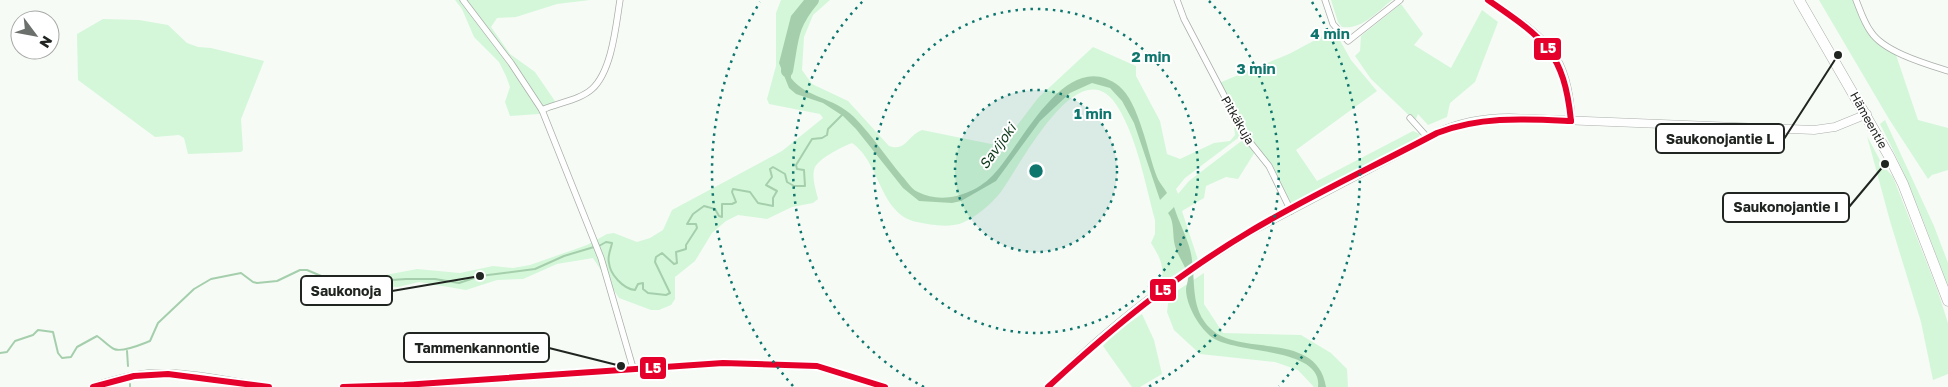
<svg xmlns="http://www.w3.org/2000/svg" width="1948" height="387" viewBox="0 0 1948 387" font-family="'Golos Text',sans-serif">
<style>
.green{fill:#d4f7d9}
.water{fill:#a5cfac}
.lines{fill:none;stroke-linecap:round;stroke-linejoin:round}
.stream{stroke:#a5cfac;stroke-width:2}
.river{stroke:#a5cfac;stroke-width:12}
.street-casing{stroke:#abafab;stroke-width:7}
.secondary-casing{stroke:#abafab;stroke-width:9}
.highway-casing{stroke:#abafab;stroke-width:11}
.street{stroke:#fefefe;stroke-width:5.5}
.secondary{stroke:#fefefe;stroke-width:8}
.highway{stroke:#fefefe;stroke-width:10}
.bus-1-casing{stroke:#fff;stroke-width:10}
.bus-1{stroke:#e4002b;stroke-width:6}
.ring{fill:none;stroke:#0f766e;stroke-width:2.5;stroke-dasharray:2.5 5}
.labels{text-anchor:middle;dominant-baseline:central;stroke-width:4;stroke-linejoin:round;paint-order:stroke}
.street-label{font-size:12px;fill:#212521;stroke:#fff}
.water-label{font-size:14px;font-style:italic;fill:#0b3818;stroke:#fff}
.centre{fill:#0f766e;stroke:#fff;stroke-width:2.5}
.ring-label{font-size:15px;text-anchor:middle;font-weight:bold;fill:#0f766e;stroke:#fff;stroke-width:4;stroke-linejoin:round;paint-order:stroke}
.leader{fill:none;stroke:#212521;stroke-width:2}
.callout-dot{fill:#212521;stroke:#fff;stroke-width:2}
.callout{fill:#fff;stroke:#212521;stroke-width:2}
.callout-label{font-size:14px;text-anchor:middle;font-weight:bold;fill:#212521}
.line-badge{stroke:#fff;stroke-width:2}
.badge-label{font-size:14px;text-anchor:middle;font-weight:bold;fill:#fff}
</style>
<rect width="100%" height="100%" fill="#f6fbf6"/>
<!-- green -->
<g class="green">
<path d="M455 0H590L557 4 516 17 497 18 491 27 510 54 535 72 559 107 539 114 510 116 505 102 510 87 506 76 499 62 474 37 462 9Z"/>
<path d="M781 0H830L813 15 804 37 802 70 812 84 848 101 889 146C906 152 908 135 922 130L996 145 1003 144 1038 98 1093 47 1136 66V76L1160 121 1167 154 1180 159 1214 143 1230 141 1235 135 1234 125 1236 123 1242 135 1185 178 1176 189 1178 194 1189 181 1244 139 1255 152 1238 179 1226 177 1206 186 1204 198 1182 211 1198 260 1161 283C1165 267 1160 257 1151 243L1155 234V220C1145 183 1138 142 1119 109 1081 42 1020 167 1000 193 990 205 976 217 962 223 949 228 930 225 917 222 879 214 881 163 852 143 842 147 821 157 815 167 811 176 816 190 818 199L813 203 792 207 767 219 738 215 726 221 712 233 695 261 675 277V299L671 305 659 310H651L619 298 593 258 557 264 523 279 497 280 466 290 419 282 398 287 380 286 351 291 346 294 344 279 370 278 417 269 460 273 493 266 513 268 530 265 587 245 607 234 614 233 637 242 650 238 663 230 672 210 782 151 823 118 820 114 769 104 767 99 776 66V13Z"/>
<path d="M1331 0H1392C1377 12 1362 30 1342 27L1338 22Z"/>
<path d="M1819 0H1856L1871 33 1894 49 1918 120 1948 128V170L1932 175 1928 179 1889 119Z"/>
<path d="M1401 4 1423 34 1414 45 1451 68 1482 10 1498 22 1475 82 1450 103 1447 117 1428 125 1418 114 1415 121 1371 79 1355 56 1360 51 1361 36Z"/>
<path d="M103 19 139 20 168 25 187 43 198 47 211 48 264 61 241 119 243 150 241 152 188 154 184 138 179 135 155 137 78 80 77 34Z"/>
<path d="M1334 30 1351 60 1377 91 1296 150 1317 181 1413 131 1420 134 1417 141 1292 205 1272 167 1243 129 1219 83 1289 54Z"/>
<path d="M1885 120 1934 226 1948 263V288C1928 232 1908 177 1880 124Z"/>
<path d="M1867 136 1882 164 1893 177 1937 289 1948 323V374L1933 380 1921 322 1890 221Z"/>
<path d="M1204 273V304L1223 333 1301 335 1331 353 1347 369 1348 387H1314L1298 370 1275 362 1200 354 1174 330 1167 312 1169 296Z"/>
<path d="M1142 314 1154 340 1162 374 1140 387H1132L1103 346 1116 332Z"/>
</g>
<!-- water -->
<g class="water">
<path d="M804 0H814C792 24 790 47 791 78 806 98 834 97 854 117 872 135 886 157 902 176 907 181 911 189 918 192 943 205 976 194 994 174 1022 145 1066 45 1119 86 1139 102 1148 154 1157 177 1159 182 1164 188 1167 193L1160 200 1134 123 1122 101 1110 88 1092 83 1070 93 1040 121 996 181 961 201 952 203 919 201 903 188 856 129 843 116 823 103 796 94 789 88 779 63 791 16Z"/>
<path d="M1174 207C1178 220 1185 233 1189 246 1198 274 1187 307 1211 329 1240 357 1317 330 1326 387H1318C1323 347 1236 354 1213 338 1200 329 1186 306 1186 289 1186 286 1188 282 1188 278 1187 267 1178 257 1175 246 1172 236 1175 222 1168 213Z"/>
</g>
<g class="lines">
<!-- stream -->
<g class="stream">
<path d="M599 246 606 242 612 243C611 249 607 256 609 263 610 274 623 289 635 290L638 284 643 283V289L648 293 666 295 670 293 655 262 656 257 662 253 674 264 677 263 676 252 686 249V245L697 228 696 224H687L693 214 704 206 715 209 719 216 722 217V204H732L736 202 732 192 733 189 750 192 758 203 773 206V198L777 191 766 185 772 177 770 169 773 167 785 174 787 182 794 186H805L804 170 797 169 796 165 812 139 822 138 827 135 828 129 843 114"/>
<path d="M127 351 128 366"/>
<path d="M0 353 7 352 15 341 33 335 38 330 53 332 58 353 62 358 71 357 77 347 97 336C103 340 108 346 114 349 122 353 142 344 150 341L158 323 194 289 211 279 241 273 253 282 257 283 277 281 300 270H307L333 281 347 283 406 279H435L459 283 480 276 535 269 564 256 594 247"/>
<path d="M130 384V387"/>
</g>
<!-- river -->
<path class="river" d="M787 71C793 39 791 26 813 0"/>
<!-- street casing -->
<g class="street-casing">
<g id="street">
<path d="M463 0 511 63 542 110 601 258 633 368"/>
<path d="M1177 0 1184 19 1238 122 1245 136 1269 166 1291 211"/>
<path d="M1325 0 1333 24 1348 41 1400 0"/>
<path d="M1856 0C1860 10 1864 23 1871 32 1884 52 1926 64 1948 71"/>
<path d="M542 110C557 103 580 100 592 89 612 71 616 25 620 0"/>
<path d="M1410 118 1428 138"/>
</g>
</g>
<!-- secondary casing -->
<g class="secondary-casing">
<g id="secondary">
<path d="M1488 0C1543 38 1567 49 1571 121"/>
<path d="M93 387C106 383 120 379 134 376 179 368 224 382 269 387"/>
<path d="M343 387 404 385 723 363 817 366 885 387"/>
<path d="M1048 387C1069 368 1089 348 1111 330 1154 293 1202 261 1251 231L1437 133C1461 122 1483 118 1509 118L1814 130 1835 127 1867 114"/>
</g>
</g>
<!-- highway casing -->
<g class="highway-casing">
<path id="highway" d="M1799 0 1889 156 1903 184 1948 301"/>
</g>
<!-- street -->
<use href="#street" class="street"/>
<!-- secondary -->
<use href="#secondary" class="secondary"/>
<!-- highway -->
<use href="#highway" class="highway"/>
<!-- bus-1 casing -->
<g class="bus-1-casing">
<g id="bus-1">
<path d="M1488 0C1543 38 1564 51 1571 121"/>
<path d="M93 387 134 376 168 374 269 387"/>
<path d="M343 387 404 385 723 363 817 366 885 387"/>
<path d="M1048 387C1111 329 1175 276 1249 232 1309 196 1375 166 1437 133 1481 116 1525 119 1571 121"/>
</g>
</g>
<!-- bus-1 -->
<use href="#bus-1" class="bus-1"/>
</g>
<!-- distance rings -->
<circle cx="1036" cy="171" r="81" fill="#0f766e" fill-opacity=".12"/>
<g class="ring">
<circle cx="1036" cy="171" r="81"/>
<circle cx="1036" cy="171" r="162"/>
<path d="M924 387A243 243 0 0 1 863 1M1209 1A243 243 0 0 1 1148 387"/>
<path d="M793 386A324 324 0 0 1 760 2M1312 2A324 324 0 0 1 1279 386"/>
</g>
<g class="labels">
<!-- street labels -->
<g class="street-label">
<text transform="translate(1238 120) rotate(60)">Pitkäkuja</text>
<text transform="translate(1869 120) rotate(61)">Hämeentie</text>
</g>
<!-- water labels -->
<g class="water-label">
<text transform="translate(997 146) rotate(-54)">Savijoki</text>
</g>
</g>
<circle cx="1036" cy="171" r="8" class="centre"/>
<g class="ring-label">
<text x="1330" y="39">4 min</text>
<text x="1151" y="62">2 min</text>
<text x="1256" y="74">3 min</text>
<text x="1093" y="119">1 min</text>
</g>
<!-- callouts -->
<path class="leader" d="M1838 55L1784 139M1885 164L1849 207M480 276L392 291M621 366L549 348"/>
<g class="callout-dot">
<circle cx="1838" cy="55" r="5"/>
<circle cx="1885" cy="164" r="5"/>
<circle cx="480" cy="276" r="5"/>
<circle cx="621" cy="366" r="5"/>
</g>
<g class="callout">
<rect x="1656" y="124" width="128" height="29" rx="5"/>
<rect x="1723" y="193" width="126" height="29" rx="5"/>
<rect x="301" y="276" width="91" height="29" rx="5"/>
<rect x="404" y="333" width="145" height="29" rx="5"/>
</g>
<g class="callout-label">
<text x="1720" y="144">Saukonojantie L</text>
<text x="1786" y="212">Saukonojantie I</text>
<text x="346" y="296">Saukonoja</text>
<text x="477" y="353">Tammenkannontie</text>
</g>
<g class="line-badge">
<rect x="1533" y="37" width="29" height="24" rx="5" fill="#e4002b"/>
<rect x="1149" y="278" width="28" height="24" rx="5" fill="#e4002b"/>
<rect x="639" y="356" width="28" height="24" rx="5" fill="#e4002b"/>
</g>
<g class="badge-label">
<text x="1548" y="53">L5</text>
<text x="1163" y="295">L5</text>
<text x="653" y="373">L5</text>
</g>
<!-- north arrow -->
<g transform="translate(35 35) rotate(122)"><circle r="24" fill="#ffffff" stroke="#a6a8a6"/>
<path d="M0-4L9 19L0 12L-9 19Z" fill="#6c706c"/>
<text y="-8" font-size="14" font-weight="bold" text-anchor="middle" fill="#212521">N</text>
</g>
</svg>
